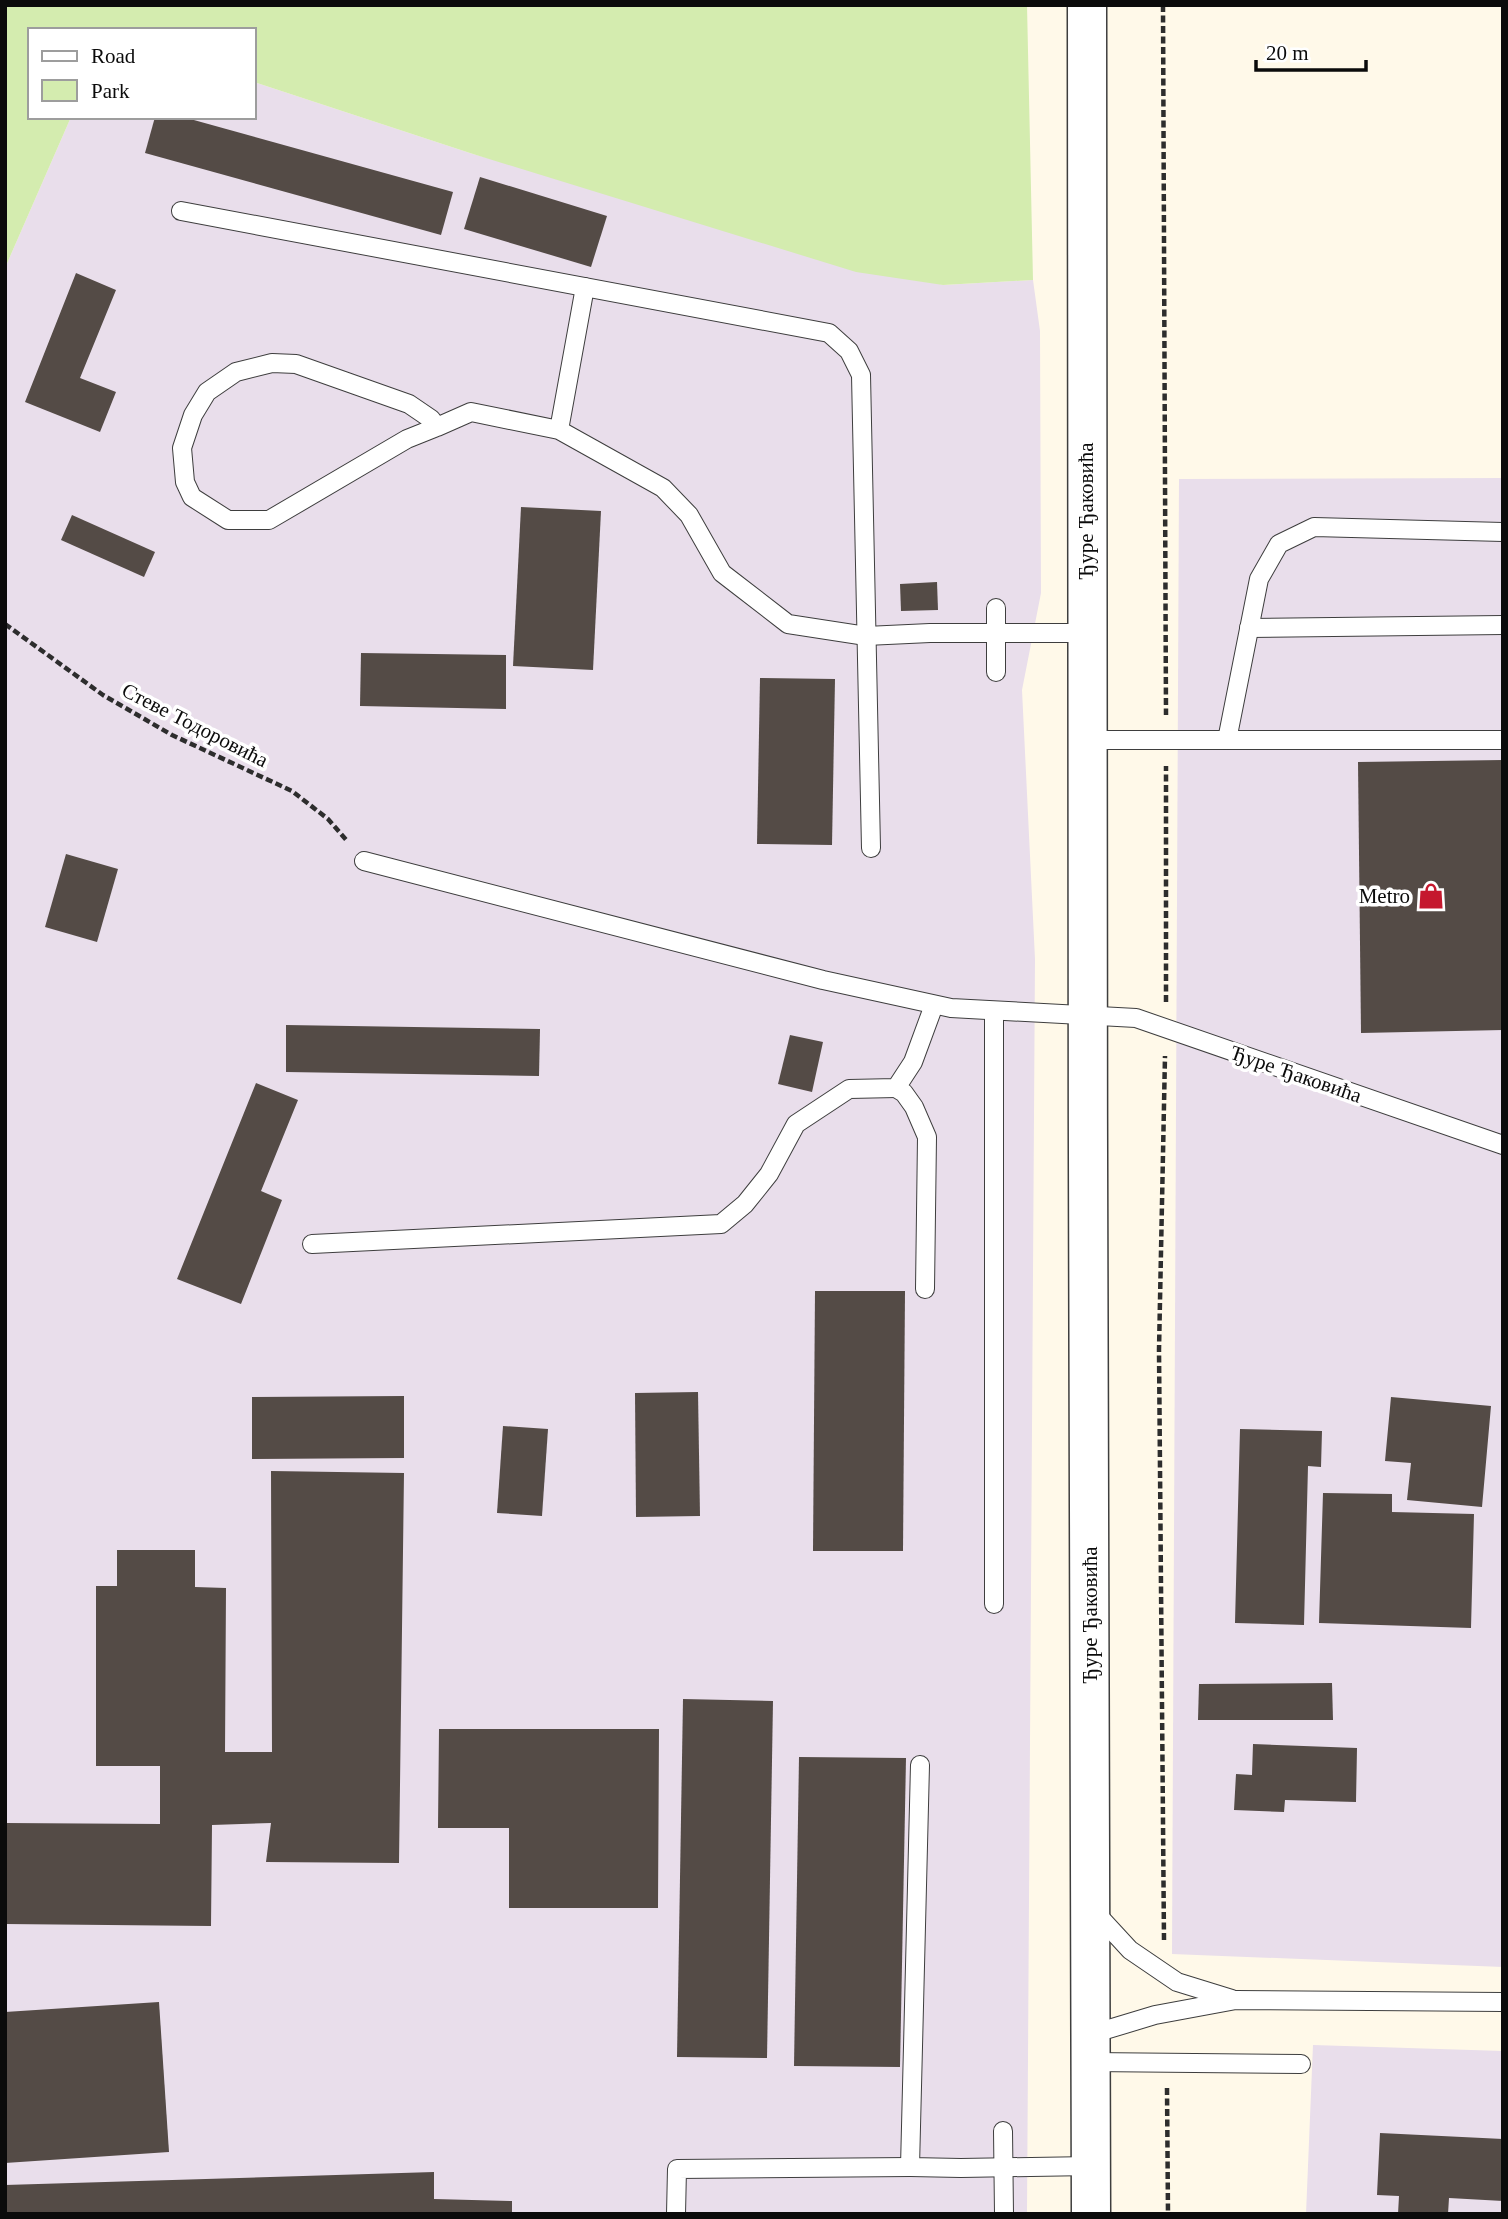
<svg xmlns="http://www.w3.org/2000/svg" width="1508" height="2219" viewBox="0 0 1508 2219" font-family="'Times New Roman',serif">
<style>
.industrial{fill:#e9deeb}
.green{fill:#d4ecaf}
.building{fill:#544b46}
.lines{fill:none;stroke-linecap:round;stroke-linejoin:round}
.service-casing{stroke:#3e3e3e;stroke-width:20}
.tertiary-casing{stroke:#3e3e3e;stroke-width:41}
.path{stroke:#2d2d2d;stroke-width:4.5;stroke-dasharray:7 3.5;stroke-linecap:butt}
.service{stroke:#fff;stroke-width:18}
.tertiary{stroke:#fff;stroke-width:38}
.labels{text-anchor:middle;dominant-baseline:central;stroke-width:7;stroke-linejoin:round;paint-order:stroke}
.street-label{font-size:21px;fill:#0b0b0b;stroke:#fff}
.poi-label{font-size:21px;fill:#0b0b0b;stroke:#fff;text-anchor:end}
</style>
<rect width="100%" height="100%" fill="#fff9e9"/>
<!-- industrial -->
<g class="industrial">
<path d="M254 82 473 154 943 285 1033 280 1040 331 1041 593 1022 690 1035 959 1027 2214H5V268L71 117H254Z"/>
<path d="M1503 478V1967L1172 1954 1179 479Z"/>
<path d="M1313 2045 1503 2051V2214H1306Z"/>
</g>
<!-- green -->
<path class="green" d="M5 5H1027L1033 280 943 285 856 272 473 154 254 82V30H30V117H71L5 268Z"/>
<!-- building -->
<g class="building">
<path d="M155 117H183L453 192 441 235 145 153Z"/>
<path d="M480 177 607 216 591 267 464 229Z"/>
<path d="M76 273 116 290 80 378 116 392 100 432 25 402Z"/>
<path d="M521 507 601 511 593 670 513 666Z"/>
<path d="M72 515 155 552 144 577 61 540Z"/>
<path d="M937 582 938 610 901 611 900 584Z"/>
<path d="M361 653 506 655V709L360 706Z"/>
<path d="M760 678 835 679 832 845 757 844Z"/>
<path d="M1503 760V1030L1361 1033 1358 762Z"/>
<path d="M66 854 118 869 97 942 45 927Z"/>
<path d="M286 1025 540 1029 539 1076 286 1072Z"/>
<path d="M790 1035 823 1042 812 1092 778 1084Z"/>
<path d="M256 1083 298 1100 261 1191 282 1200 241 1304 177 1279Z"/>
<path d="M815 1291H905L903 1551H813Z"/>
<path d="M698 1392 700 1516 636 1517 635 1393Z"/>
<path d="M404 1396V1458L252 1459V1397Z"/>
<path d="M1391 1397 1491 1406 1482 1507 1407 1500 1411 1463 1385 1461Z"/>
<path d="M503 1426 548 1429 542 1516 497 1513Z"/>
<path d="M1240 1429 1322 1431 1321 1467 1308 1466 1304 1625 1235 1623Z"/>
<path d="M271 1471 404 1473 399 1863 266 1862 271 1823 212 1825 211 1926 5 1924V1823L160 1824V1766H96V1586H117V1550H195V1587L226 1588 225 1752H272Z"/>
<path d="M1323 1493 1392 1494V1512L1474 1514 1471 1628 1319 1623Z"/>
<path d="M1332 1683 1333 1720H1198L1199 1684Z"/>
<path d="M683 1699 773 1701 767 2058 677 2057Z"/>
<path d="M439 1729H659L658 1908H509V1828H438Z"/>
<path d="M1253 1744 1357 1748 1356 1802 1285 1800 1284 1812 1234 1810 1236 1774 1252 1775Z"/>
<path d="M799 1757 906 1758 900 2067 794 2066Z"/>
<path d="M159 2002 169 2152 5 2163V2012Z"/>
<path d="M1380 2133 1503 2139V2201L1449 2198 1448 2214H1398L1399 2196 1377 2195Z"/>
<path d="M434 2172V2199L512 2201V2214H5V2185Z"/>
</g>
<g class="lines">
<!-- service casing -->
<g class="service-casing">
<g id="service">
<path d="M181 211 829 333 849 351 861 375 871 848"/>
<path d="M437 427 431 419 409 404 296 364 272 363 236 372 207 392 193 415 182 448 185 482 192 497 228 520H269L407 439 437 427 471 412 559 430 663 488 689 515 722 573 788 624 866 636 930 633H1085"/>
<path d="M559 430 585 287"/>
<path d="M1249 628 1503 625"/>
<path d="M996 672V608"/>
<path d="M1085 740H1503"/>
<path d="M1227 740 1259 579 1279 544 1314 527 1503 532"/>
<path d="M364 861 823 980 951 1008 1136 1018 1503 1145"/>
<path d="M896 1088 904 1093 914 1107 927 1137 925 1289"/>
<path d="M312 1244 721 1224 745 1204 769 1174 796 1124 849 1089 896 1088 913 1062 934 1005"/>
<path d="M994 1604V1011"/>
<path d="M920 1765 910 2167 961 2168 1091 2166"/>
<path d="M1094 1911 1130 1950 1177 1982 1232 1999"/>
<path d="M1092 2034 1155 2015 1236 2000 1503 2002"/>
<path d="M1090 2062 1301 2064"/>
<path d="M1003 2131 1004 2214"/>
<path d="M676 2214 677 2169 910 2167"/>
</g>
</g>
<!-- tertiary casing -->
<g class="tertiary-casing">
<path id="tertiary" d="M1087 5C1085 741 1090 1478 1091 2214"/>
</g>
<!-- path -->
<g class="path">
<path d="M1163 5 1166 715"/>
<path d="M5 624 103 695 172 735 292 791 328 819 348 842"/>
<path d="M1166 1002V766"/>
<path d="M1164 1940 1159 1350 1165 1056"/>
<path d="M1167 2088 1168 2214"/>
</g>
<!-- service -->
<use href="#service" class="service"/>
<!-- tertiary -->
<use href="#tertiary" class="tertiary"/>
</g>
<!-- icons -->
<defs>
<g id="shop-bare" transform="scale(2.1)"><path d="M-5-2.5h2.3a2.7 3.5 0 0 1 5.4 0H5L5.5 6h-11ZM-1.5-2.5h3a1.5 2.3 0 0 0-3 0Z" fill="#c5182e" stroke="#fff" stroke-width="2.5" paint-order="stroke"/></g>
</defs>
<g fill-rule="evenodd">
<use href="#shop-bare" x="1431" y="896"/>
</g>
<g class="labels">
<!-- street labels -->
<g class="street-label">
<text transform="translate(1086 511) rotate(-90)">Ђуре Ђаковића</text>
<text transform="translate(195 725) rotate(27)">Стеве Тодоровића</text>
<text transform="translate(1296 1074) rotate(19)">Ђуре Ђаковића</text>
<text transform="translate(1090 1615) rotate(-90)">Ђуре Ђаковића</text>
</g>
<!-- poi labels -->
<g class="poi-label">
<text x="1410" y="896">Metro</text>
</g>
</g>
<!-- border -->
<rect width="1508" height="2219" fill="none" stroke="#0b0b0b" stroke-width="14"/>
<!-- legend -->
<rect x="28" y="28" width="228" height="91" fill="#ffffff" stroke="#9d9d9d" stroke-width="2"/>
<rect x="42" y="51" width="35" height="10" fill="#ffffff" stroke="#9d9d9d" stroke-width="2"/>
<text x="91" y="63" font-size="21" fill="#0b0b0b">Road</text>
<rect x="42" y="80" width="35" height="21" fill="#d4ecaf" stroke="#9d9d9d" stroke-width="2"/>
<text x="91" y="98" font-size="21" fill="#0b0b0b">Park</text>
<!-- scale -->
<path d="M1256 60v10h110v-10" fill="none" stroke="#0b0b0b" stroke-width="3.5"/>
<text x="1266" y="60" font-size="21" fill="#0b0b0b" stroke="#ffffff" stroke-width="5" paint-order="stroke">20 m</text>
</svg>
